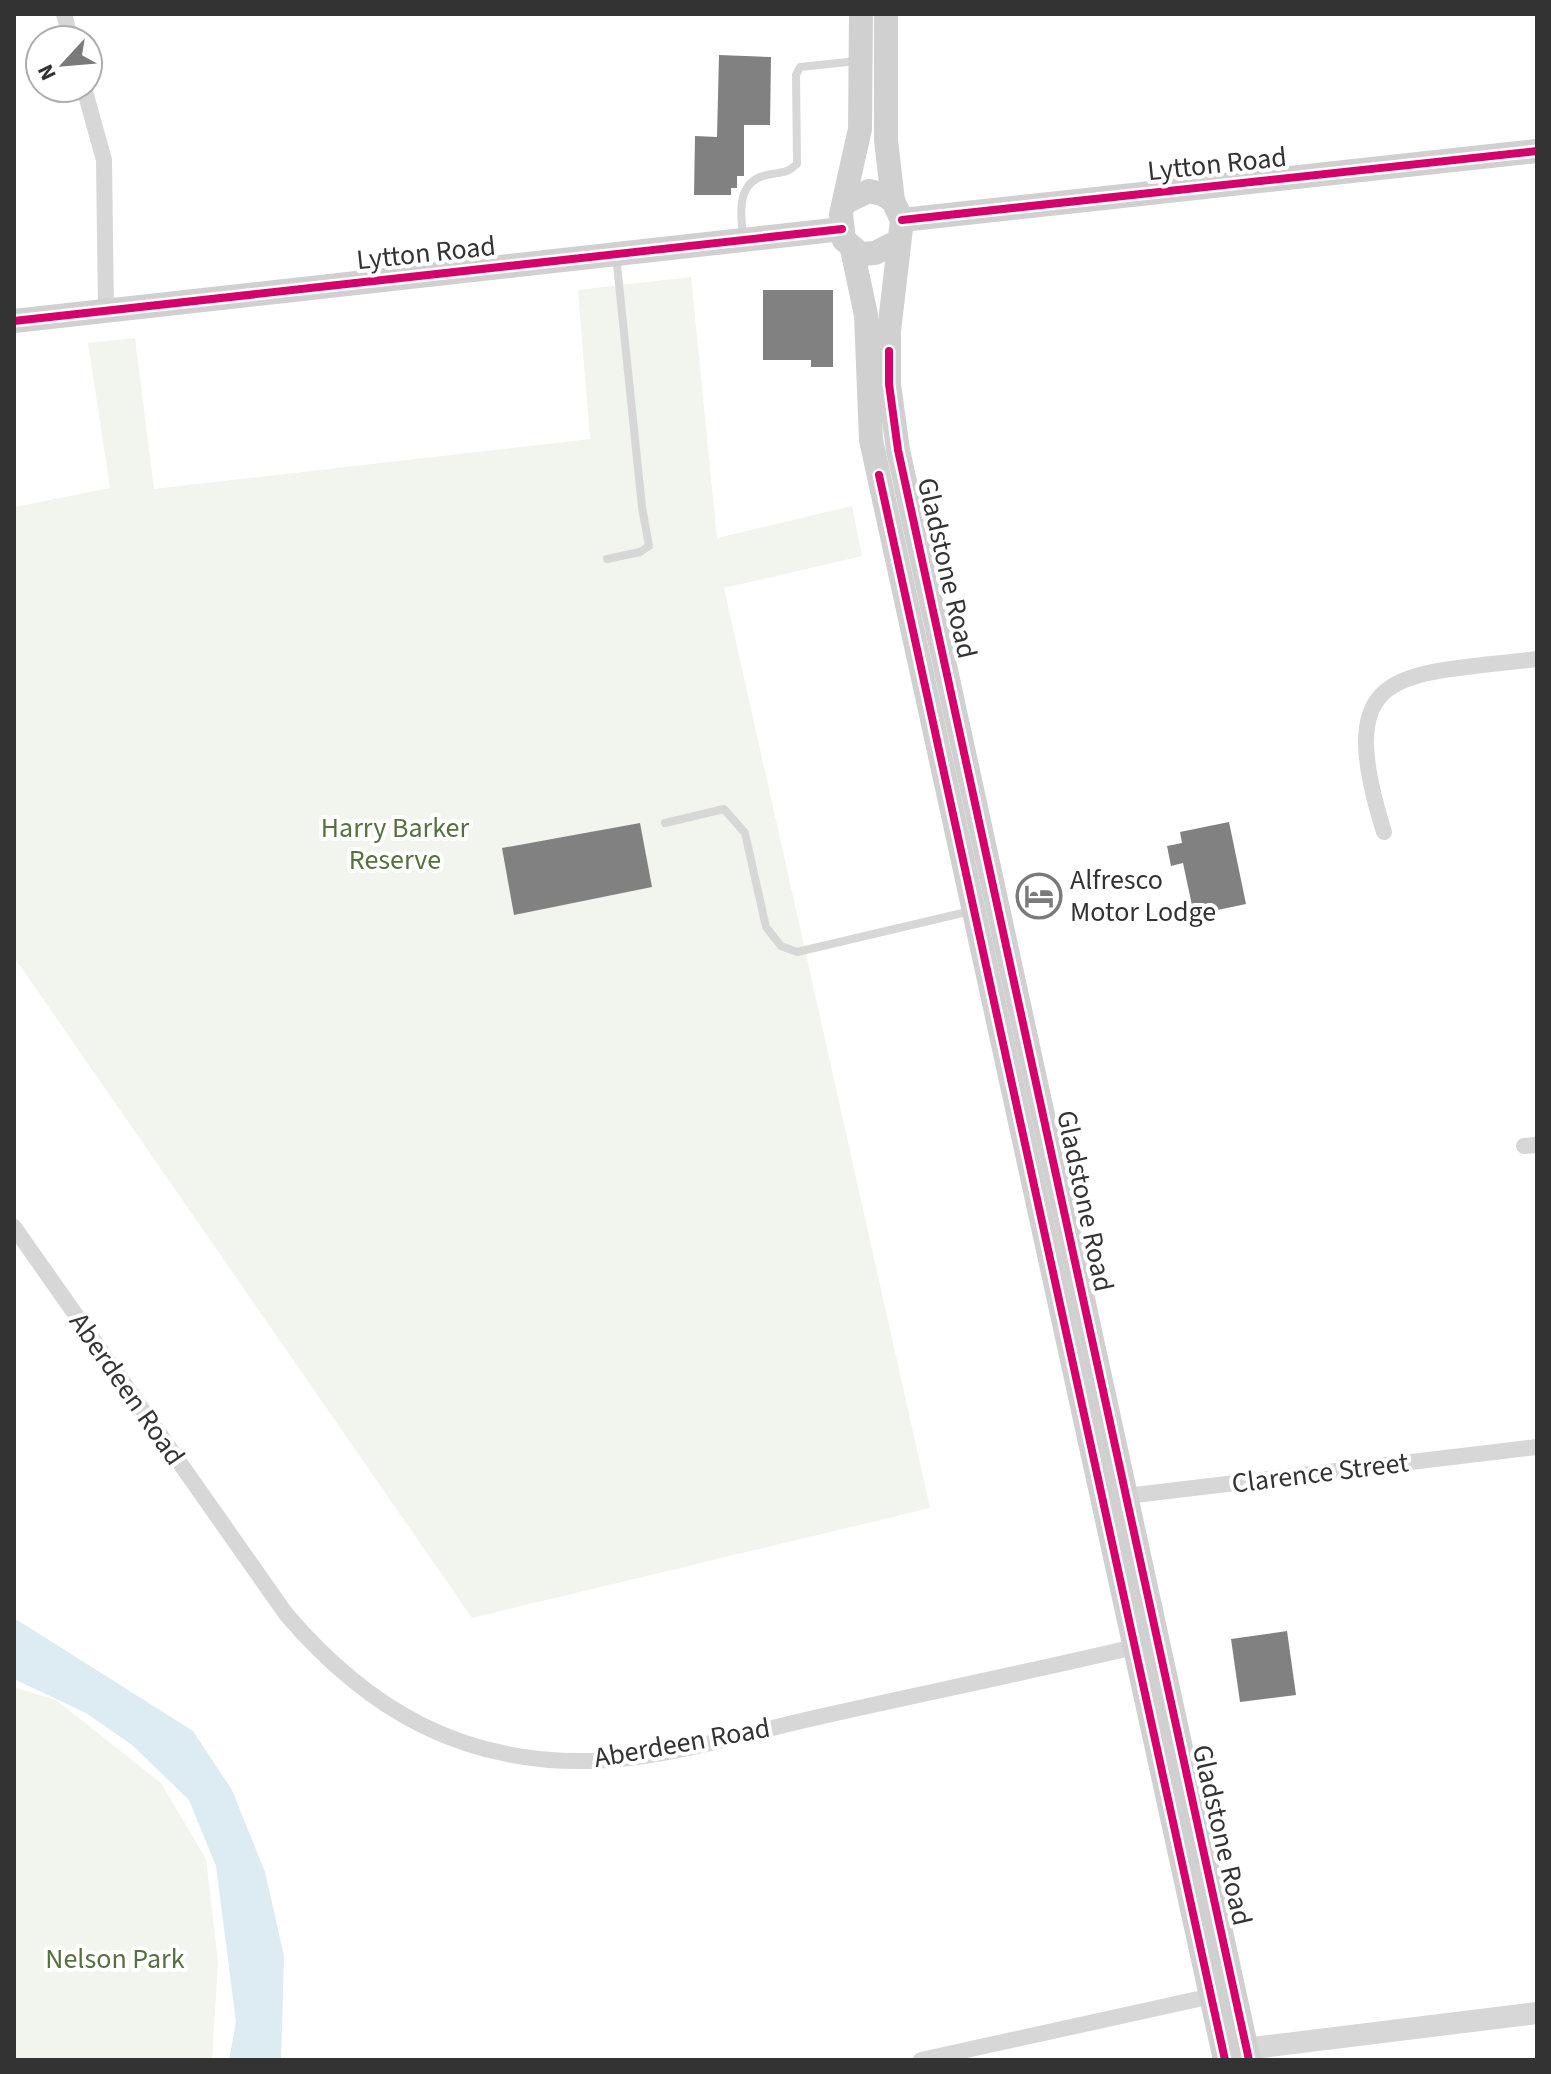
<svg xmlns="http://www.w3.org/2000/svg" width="1551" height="2074" viewBox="0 0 1551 2074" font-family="'Source Sans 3',sans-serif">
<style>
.green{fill:#f1f5ed}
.water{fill:#ddebf3}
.building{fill:#818181}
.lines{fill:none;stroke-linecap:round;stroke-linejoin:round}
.service{stroke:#d7d7d7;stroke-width:8}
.minor{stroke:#d7d7d7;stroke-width:16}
.tertiary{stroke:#d7d7d7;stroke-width:22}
.secondary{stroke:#d0d0d0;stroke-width:24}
.cycleway-casing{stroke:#fff;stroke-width:13}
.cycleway{stroke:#d6006c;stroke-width:8}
.labels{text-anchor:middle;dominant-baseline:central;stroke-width:8;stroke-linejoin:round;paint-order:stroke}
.street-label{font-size:28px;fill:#333;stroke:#fff}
.park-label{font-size:28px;fill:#56703f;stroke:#fff}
.poi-label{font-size:28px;fill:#333;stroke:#fff;text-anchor:start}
</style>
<rect width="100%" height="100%" fill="#fff"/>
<!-- green -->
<g class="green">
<path d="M691 277 717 538 852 506 862 556 724 588 930 1508 472 1618 14 957V507L110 488 88 343 135 338 154 489 590 439 578 290Z"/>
<path d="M14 1687 56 1700 161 1783 206 1859 218 1962 212 2060H14Z"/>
</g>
<!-- water -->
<path class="water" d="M14 1618 193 1731 232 1790 265 1872 284 1956 281 2060H229L236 2022 216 1866 189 1800 132 1745 86 1713 14 1679Z"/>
<!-- building -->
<g class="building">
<path d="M719 55 771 57 770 125H744V176H737V188H731V195H694L695 136 717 137Z"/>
<path d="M763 290H833V367H811V360H763Z"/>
<path d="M1229 822 1246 904 1194 915 1183 863 1171 866 1167 846 1182 843 1180 832Z"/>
<path d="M640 823 652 887 514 915 502 848Z"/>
<path d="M1287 1631 1296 1695 1240 1702 1231 1639Z"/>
</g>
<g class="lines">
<!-- service -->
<g class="service">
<path d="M743 235C740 212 737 181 767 175 780 172 787 174 797 164L796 75 800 67 857 61"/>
<path d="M607 559 640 552 649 546 642 507 616 255"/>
<path d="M665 823 724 809 745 833 766 927 781 946 797 952 971 911"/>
</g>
<!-- minor -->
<g class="minor">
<path d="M64 14 71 40"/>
<path d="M84 88 104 160 106 310"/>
<path d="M1384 832C1331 663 1399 676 1537 659"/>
<path d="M1524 1146 1537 1145"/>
<path d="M14 1227 286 1614C368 1710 462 1764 591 1761 666 1759 750 1732 823 1716 930 1692 1037 1670 1143 1645"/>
<path d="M1118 1497 1537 1447"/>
<path d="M921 2060 1221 1994"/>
</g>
<!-- tertiary -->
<path class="tertiary" d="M1229 2051 1537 2013"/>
<!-- secondary -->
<g class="secondary">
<path d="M861 14 860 129 841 214 844 240 861 254 875 253 897 242"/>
<path d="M886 14V140L893 201"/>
<path d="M846 202 869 191 882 194 893 201 902 220 889 331V384L898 450 1249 2060"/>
<path d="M902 220 1537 151"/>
<path d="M852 249 866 315 871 440 1225 2060"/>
<path d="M14 321 842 229"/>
</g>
<!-- cycleway casing -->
<g class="cycleway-casing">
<g id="cycleway">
<path d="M902 220 1537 151"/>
<path d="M14 321 842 229"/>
<path d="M889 351V384L898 450 1249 2060"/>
<path d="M879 475 1225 2060"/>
</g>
</g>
<!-- cycleway -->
<use href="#cycleway" class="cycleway"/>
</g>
<!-- icons -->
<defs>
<g id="hotel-ring" transform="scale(2.3)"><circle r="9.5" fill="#fff" stroke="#7a7a7a" stroke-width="1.5"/><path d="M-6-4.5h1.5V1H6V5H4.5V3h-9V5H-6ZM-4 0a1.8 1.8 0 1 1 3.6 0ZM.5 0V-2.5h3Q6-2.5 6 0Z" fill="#7a7a7a"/></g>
</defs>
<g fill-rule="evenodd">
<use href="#hotel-ring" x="1039" y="896"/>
</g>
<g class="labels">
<!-- street labels -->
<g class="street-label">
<text transform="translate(1217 164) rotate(-6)">Lytton Road</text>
<text transform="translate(426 253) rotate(-6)">Lytton Road</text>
<text transform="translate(947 568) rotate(77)">Gladstone Road</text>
<text transform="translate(1085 1201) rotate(78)">Gladstone Road</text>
<text transform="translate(127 1389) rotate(55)">Aberdeen Road</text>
<text transform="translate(1320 1473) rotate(-7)">Clarence Street</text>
<text transform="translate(682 1743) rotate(-10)">Aberdeen Road</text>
<text transform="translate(1222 1835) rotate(77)">Gladstone Road</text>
</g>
<!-- park labels -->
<g class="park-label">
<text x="395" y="828">Harry Barker<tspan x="395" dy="32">Reserve</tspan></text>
<text x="115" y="1959">Nelson Park</text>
</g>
<!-- poi labels -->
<g class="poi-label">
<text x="1070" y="880">Alfresco<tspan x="1070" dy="32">Motor Lodge</tspan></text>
</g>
</g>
<!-- border -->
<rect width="1551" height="2074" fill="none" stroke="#333333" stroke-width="32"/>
<!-- north arrow -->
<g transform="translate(64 64) rotate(244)"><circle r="38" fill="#ffffff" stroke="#adadad" stroke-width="2"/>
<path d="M0-6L14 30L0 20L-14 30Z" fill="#7a7a7a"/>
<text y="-12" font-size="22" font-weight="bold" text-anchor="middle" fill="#333333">N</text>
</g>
</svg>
